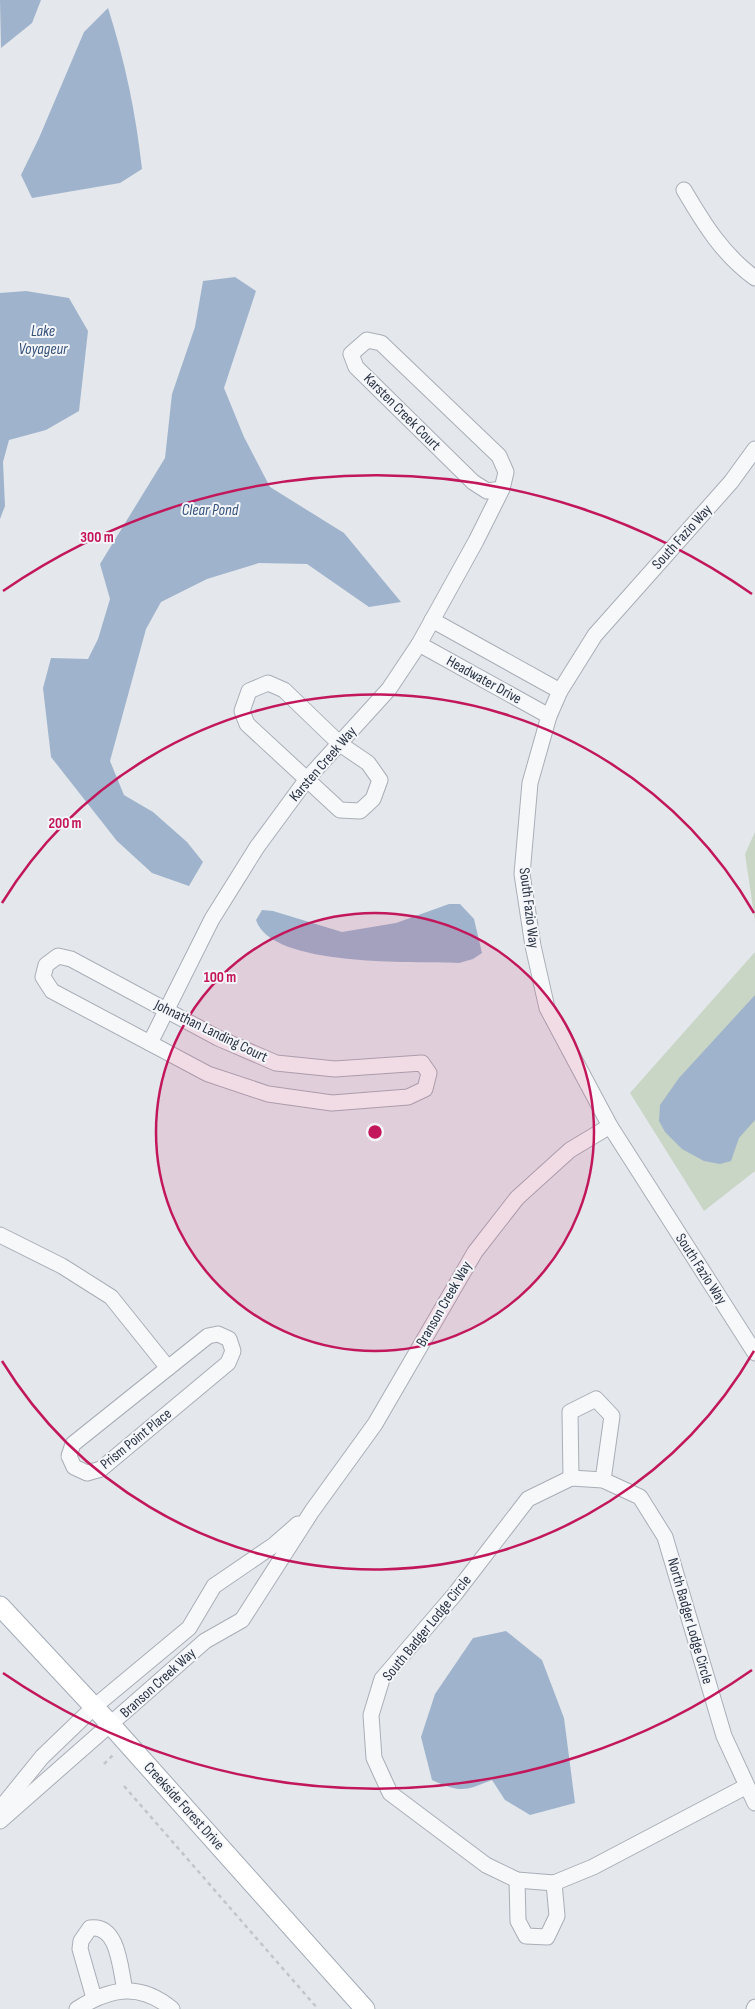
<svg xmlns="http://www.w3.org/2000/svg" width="755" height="2009" viewBox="0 0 755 2009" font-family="'Sofia Sans Condensed',sans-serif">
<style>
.green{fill:#c9d6c5}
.water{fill:#9fb4cc}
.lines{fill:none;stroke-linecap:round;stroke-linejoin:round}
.minor-casing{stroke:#a9aeb7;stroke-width:17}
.major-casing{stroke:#a3abb8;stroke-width:21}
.path{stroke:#c2c5cb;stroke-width:2.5;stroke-dasharray:4 4;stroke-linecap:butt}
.minor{stroke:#f7f8fa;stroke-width:15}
.major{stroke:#fff;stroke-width:19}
.ring{fill:none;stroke:#c2185b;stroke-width:2.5}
.labels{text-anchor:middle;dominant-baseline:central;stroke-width:4;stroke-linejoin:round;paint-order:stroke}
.street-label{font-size:15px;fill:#2b3445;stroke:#f4f6f9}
.water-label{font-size:16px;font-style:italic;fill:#34527a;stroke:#f4f6f9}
.centre{fill:#c2185b;stroke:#f4f6f9;stroke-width:2.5}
.ring-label{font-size:15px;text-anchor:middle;font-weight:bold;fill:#c2185b;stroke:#f4f6f9;stroke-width:4;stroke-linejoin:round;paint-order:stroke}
</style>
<rect width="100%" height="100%" fill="#e4e7ec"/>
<!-- green -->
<g class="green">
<path d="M755 832V921L745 854Z"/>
<path d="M755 952V1171L704 1211 630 1093Z"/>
</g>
<!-- water -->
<g class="water">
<path d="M0 0H41L32 23 1 48Z"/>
<path d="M108 8C125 61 136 114 142 169L120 183 32 198 21 175 39 138 84 32Z"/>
<path d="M235 277 256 291 224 388 244 437 270 487 344 533 401 602 369 607 307 564 259 563 207 579 161 602 146 629 110 761 124 795 153 812 187 842 203 862 189 886 152 873 117 841 51 757 43 688 51 658 88 659 98 639 110 599 100 564 165 458 172 394 195 327 203 281Z"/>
<path d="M26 291 69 298 88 331 79 411 46 430 9 440 3 462 5 506 0 519V293Z"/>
<path d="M449 904H460L474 919 482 953 473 959 459 963C416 961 271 968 256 920L262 910 273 911 342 932 396 923Z"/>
<path d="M755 995V1120L739 1138 731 1161 720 1164 704 1161 682 1149 665 1132 659 1121 660 1105 679 1078Z"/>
<path d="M506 1631 542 1660 564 1718 575 1803 530 1815 505 1800 492 1780C465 1791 460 1793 432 1780L421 1737 435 1694 473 1638Z"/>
</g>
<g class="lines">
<!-- minor casing -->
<g class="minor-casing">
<g id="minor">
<path d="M684 190C704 224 723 255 755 278"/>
<path d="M755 449 731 482 595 635 560 691 549 716 530 783 522 874 533 946 547 1008 610 1126 755 1353"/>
<path d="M432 620 560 691"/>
<path d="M419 644 549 716"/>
<path d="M268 683 284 690 340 744 368 763 380 780 373 799 360 811 340 810 247 724 242 711 249 691Z"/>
<path d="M58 956 71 959 218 1038 276 1063 335 1069 422 1063 429 1073 425 1089 408 1097 332 1103 268 1094 208 1074 52 991 43 977 46 965Z"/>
<path d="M150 1043 212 919 257 847 307 779 389 689 419 644 476 541 502 489 506 472 499 456 381 343 367 340 351 354 356 367 473 482 487 491 502 489"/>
<path d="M0 1235 62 1266 111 1297 168 1368"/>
<path d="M218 1334 229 1339 233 1351 228 1363 101 1469 87 1473 74 1467 69 1456 73 1444 208 1336Z"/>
<path d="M571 1478 570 1412 596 1399 612 1416 603 1480"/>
<path d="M747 1786 593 1867 554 1883 517 1880 486 1865 390 1793 374 1758 371 1715 382 1679 455 1594 528 1499 571 1478 603 1480 640 1497 665 1537 724 1736 755 1803"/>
<path d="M0 1809 42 1757 94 1707 189 1628 214 1586 274 1545 298 1524"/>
<path d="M0 1821 205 1641 242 1620 312 1511 375 1424 475 1252 517 1198 570 1150 610 1126"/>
<path d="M517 1880 518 1921 526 1936 547 1937 557 1916 554 1883"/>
<path d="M94 1998 80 1949 81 1941 90 1928C119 1924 120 1969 125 1990"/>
<path d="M77 2009C110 1988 140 1982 172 2009"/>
<path d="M754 2009 755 2007"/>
</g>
</g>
<!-- major casing -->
<g class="major-casing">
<path id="major" d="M0 1606 111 1725 365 2009"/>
</g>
<!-- path -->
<g class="path">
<path d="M104 1764 115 1753"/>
<path d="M124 1786 318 2009"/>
</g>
<!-- minor -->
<use href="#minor" class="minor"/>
<!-- major -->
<use href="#major" class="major"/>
</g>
<!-- distance rings -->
<circle cx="375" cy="1132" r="219" fill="#c2185b" fill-opacity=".12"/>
<g class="ring">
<circle cx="375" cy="1132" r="219"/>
<path d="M754 1351A438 438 0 0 1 2 1361M2 903A438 438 0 0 1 754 913"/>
<path d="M752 1670A657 657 0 0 1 3 1673M3 591A657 657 0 0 1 752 594"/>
</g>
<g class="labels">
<!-- street labels -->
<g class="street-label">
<text transform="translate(402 412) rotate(45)">Karsten Creek Court</text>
<text transform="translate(682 537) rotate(-48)">South Fazio Way</text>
<text transform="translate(484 680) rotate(29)">Headwater Drive</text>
<text transform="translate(323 764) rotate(-49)">Karsten Creek Way</text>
<text transform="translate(529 908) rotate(83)">South Fazio Way</text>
<text transform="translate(211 1031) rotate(26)">Johnathan Landing Court</text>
<text transform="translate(701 1269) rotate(57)">South Fazio Way</text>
<text transform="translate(444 1304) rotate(-60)">Branson Creek Way</text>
<text transform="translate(136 1439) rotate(-39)">Prism Point Place</text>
<text transform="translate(690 1621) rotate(74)">North Badger Lodge Circle</text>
<text transform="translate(427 1628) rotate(-51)">South Badger Lodge Circle</text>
<text transform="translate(158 1683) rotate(-42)">Branson Creek Way</text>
<text transform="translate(184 1806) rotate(48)">Creekside Forest Drive</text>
</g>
<!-- water labels -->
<g class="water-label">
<text x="43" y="331">Lake<tspan x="43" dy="18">Voyageur</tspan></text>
<text x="210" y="510">Clear Pond</text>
</g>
</g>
<circle cx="375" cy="1132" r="8" class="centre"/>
<g class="ring-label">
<text x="97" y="542">300 m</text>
<text x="65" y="828">200 m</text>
<text x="220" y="982">100 m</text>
</g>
</svg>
